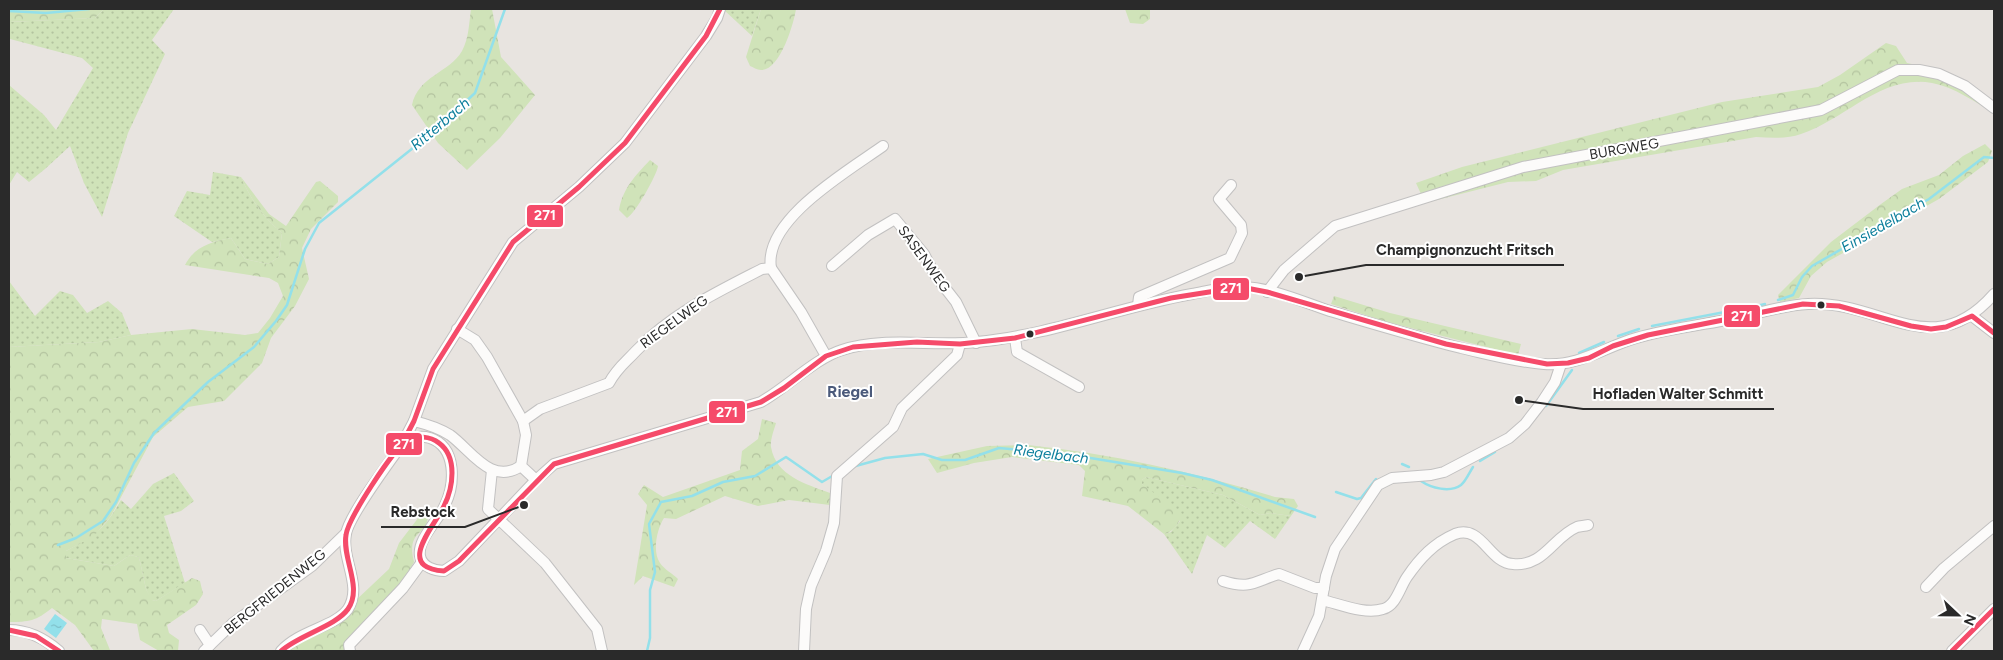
<svg xmlns="http://www.w3.org/2000/svg" width="2003" height="660" viewBox="0 0 2003 660" font-family="Figtree,sans-serif">
<style>
.grass{fill:url(#grass-dots)}
.forest{fill:url(#forest-crowns)}
.water{fill:url(#water-ripples)}
.lines{fill:none;stroke-linecap:round;stroke-linejoin:round}
.stream{stroke:#93e0ea;stroke-width:2.5}
.minor-casing{stroke:#c2c1c1;stroke-width:12}
.minor{stroke:#fcfbfa;stroke-width:10}
.bus-1-casing{stroke:#fff;stroke-width:9}
.bus-1{stroke:#f54b6a;stroke-width:5}
.bus-dot{fill:#2a2a2a;stroke:#fff;stroke-width:2}
.labels{text-anchor:middle;dominant-baseline:central;stroke-width:4;stroke-linejoin:round;paint-order:stroke}
.street-label{font-size:14px;fill:#2a2a2a;stroke:#fff}
.water-label{font-size:15px;font-style:italic;fill:#0d7f9c;stroke:#fff}
.quarter-label{font-size:16px;font-weight:bold;fill:#4b5a7b;stroke:#fff}
.leader{fill:none;stroke:#2a2a2a;stroke-width:2}
.callout-dot{fill:#2a2a2a;stroke:#fff;stroke-width:2}
.callout-label{font-size:15px;text-anchor:middle;font-weight:bold;fill:#2a2a2a;stroke:#fff;stroke-width:4;stroke-linejoin:round;paint-order:stroke}
.line-badge{stroke:#fff;stroke-width:2}
.badge-label{font-size:14px;text-anchor:middle;font-weight:bold;fill:#fff}
</style>
<defs>
<pattern id="grass-dots" width="8" height="8" patternUnits="userSpaceOnUse" patternTransform="scale(1.25)"><rect width="8" height="8" fill="#d0e3b9"/><path d="M2 2h.1M6 6h.1" fill="none" stroke="#b3c39f" stroke-width="1.8" stroke-linecap="round"/></pattern>
<pattern id="forest-crowns" width="20" height="18" patternUnits="userSpaceOnUse" patternTransform="scale(1.25)"><rect width="20" height="18" fill="#d0e3b9"/><path d="M2 6a3 3 0 1 1 6 0M12 15a3 3 0 1 1 6 0" fill="none" stroke="#b3c39f"/></pattern>
<pattern id="water-ripples" width="26" height="14" patternUnits="userSpaceOnUse" patternTransform="scale(1.25)"><rect width="26" height="14" fill="#93e0ea"/><path d="M2 4q2-2 4 0t4 0M15 11q2-2 4 0t4 0" fill="none" stroke="#7fc0c9"/></pattern>
</defs>
<rect width="100%" height="100%" fill="#e8e4e0"/>
<!-- grass -->
<g class="grass">
<path d="M104 9H174L152 40 165 54 128 133 102 217 84 183 70 146 45 169 29 182 17 172 9 185V85L44 115 56 130 93 68 82 58 10 39 9 43V22L95 18Z"/>
<path d="M724 9H761L752 36 724 10Z"/>
<path d="M213 172 241 177C251 200 263 217 282 233L279 257 268 264 245 259 231 238 212 242 174 216 187 191 210 195Z"/>
<path d="M9 281 35 316 60 291 73 295 87 313 108 301 122 313 131 335 99 342 9 347Z"/>
<path d="M174 473 194 501 181 511 164 516 185 583 156 601 151 600 146 589 139 557 130 555 114 566 66 558V551C95 535 104 530 121 500L131 509 153 484Z"/>
<path d="M1146 477 1223 495 1260 515 1270 513 1291 516 1275 539 1250 521 1225 548 1207 535 1192 574 1164 534 1171 532 1180 521 1142 484V480Z"/>
</g>
<!-- forest -->
<g class="forest">
<path d="M9 9H104L95 18 9 22Z"/>
<path d="M471 9H492L501 57 535 95 500 138 467 170 438 143 412 105C418 76 449 73 462 51 469 38 469 23 471 9Z"/>
<path d="M761 9H796C794 23 780 71 761 70 757 70 753 67 750 66L746 57Z"/>
<path d="M1125 9H1150V19L1143 24 1130 23Z"/>
<path d="M1886 43 1896 46 1907 63 1941 70 1965 81 1994 103V113C1975 102 1954 87 1932 83 1881 74 1845 120 1801 134 1787 139 1771 138 1756 137L1563 170 1536 181 1508 182 1425 203 1416 183 1462 167 1722 102 1818 87 1840 75Z"/>
<path d="M1985 144 1992 151 1988 162 1939 199 1827 262 1811 276 1799 298 1780 302 1778 295 1831 242 1881 204 1902 189 1939 175 1963 156Z"/>
<path d="M650 160 658 166C657 175 635 214 627 218L619 210C623 188 635 176 650 160Z"/>
<path d="M241 177 269 214 286 226 316 182 320 181 338 196V202L311 229 302 248 309 279 295 306 271 338 262 363 224 401 188 407 153 437 111 516 94 536 66 551V558L114 566 130 555 139 557 146 589 152 600 156 601 192 578 200 581 203 594 196 605 167 625 169 633 179 640 178 651H159L140 640 137 624 102 619 101 628 110 650 94 651 75 625 52 608C36 621 29 622 9 622V347L99 342 131 335 192 329 245 335 258 333 270 318 283 296 278 283 269 278 185 265C195 246 211 242 231 238L245 259 268 264 279 257 282 233C263 217 251 200 241 177Z"/>
<path d="M1334 296 1390 313 1521 344 1518 355 1387 322 1331 304Z"/>
<path d="M762 419 776 423C774 430 770 440 771 447 776 476 806 484 830 493V505L789 500 758 506 725 496 676 519 664 518C657 529 652 551 660 563 664 569 673 574 678 579L674 587 643 576 634 585 647 505 638 494 644 485 663 497 740 470 742 451 758 439Z"/>
<path d="M1028 445C1112 454 1194 472 1275 497L1294 499 1298 506 1291 516 1270 513 1260 515 1223 495 1146 477 1142 480V484L1182 514C1179 523 1174 532 1164 534L1128 506 1082 496 1085 471 1079 465 1012 457 974 463 937 473 928 459 987 446Z"/>
<path d="M422 513 428 516C427 537 406 529 414 562L400 587 348 651H287L354 602 389 569 399 543Z"/>
</g>
<!-- water -->
<path class="water" d="M55 614 67 623 56 638 44 629Z"/>
<g class="lines">
<!-- stream -->
<g class="stream">
<path d="M9 11 46 13 89 9"/>
<path d="M1778 300 1793 295 1802 277 1812 266 1929 199 1984 157 1994 158"/>
<path d="M1739 310 1765 304"/>
<path d="M1652 326 1730 311"/>
<path d="M1618 336 1639 329"/>
<path d="M1579 353 1604 342"/>
<path d="M1546 406 1572 370"/>
<path d="M1480 461 1495 452"/>
<path d="M1402 464 1409 467"/>
<path d="M852 467 885 458 923 454 942 460H965L999 448 1066 454 1182 473 1212 480 1315 517"/>
<path d="M1421 481C1431 488 1450 493 1461 485 1466 481 1469 473 1473 467"/>
<path d="M1336 492 1357 499 1361 498 1376 479"/>
<path d="M58 545 76 538 103 521 116 502 134 463 154 433 208 382 254 347 276 321 287 305 305 249 319 223 433 132 475 93 505 9"/>
<path d="M647 651 650 638V590L655 572 649 524 661 502 692 496 723 482 755 476 786 457 822 482 834 475"/>
</g>
<!-- minor casing -->
<g class="minor-casing">
<g id="minor">
<path d="M832 266 868 235 895 219 924 254 935 275 956 302 976 343"/>
<path d="M771 268C763 220 848 171 883 146"/>
<path d="M1267 292 1284 270 1335 226 1523 167 1821 110 1898 70H1919L1939 74 1965 86 1994 108"/>
<path d="M1138 305 1139 297 1230 258 1242 233 1241 225 1219 199 1231 185"/>
<path d="M1972 316 1994 333"/>
<path d="M457 329 475 340 487 357 523 421 526 435 521 466 536 480"/>
<path d="M1015 338 1017 352 1079 387"/>
<path d="M414 421C426 424 439 428 450 435 471 450 491 486 521 466"/>
<path d="M523 421 540 409 609 383C617 368 625 363 636 351 671 314 717 292 762 269L771 268 801 312 826 356"/>
<path d="M403 442 414 421 433 369 513 242 579 187 625 143 706 36 717 18 720 9"/>
<path d="M492 470 488 509 545 563 597 629 602 651"/>
<path d="M1223 581C1251 590 1255 581 1279 574L1315 588H1324"/>
<path d="M1926 587 1944 568 1994 526"/>
<path d="M1322 600C1340 604 1365 615 1383 609 1396 606 1400 587 1407 577 1420 558 1434 543 1455 534 1482 524 1489 563 1513 564 1544 567 1553 537 1577 527 1580 526 1585 526 1588 525"/>
<path d="M9 630C28 630 44 638 59 651"/>
<path d="M200 630 210 645"/>
<path d="M204 651 233 623 312 566 346 533"/>
<path d="M281 651C300 630 335 627 348 609 363 586 341 559 346 534 349 515 389 463 402 444 411 437 419 435 430 438 457 447 455 484 445 505 439 520 417 539 420 556 422 567 435 571 444 571L459 561 536 480 554 464 761 402C787 387 816 358 842 350 885 336 933 347 977 342 1051 335 1119 307 1192 294 1208 291 1226 286 1243 287 1272 288 1303 302 1330 311 1374 324 1417 337 1461 348 1488 354 1516 362 1544 364 1578 367 1605 347 1636 338 1667 329 1700 325 1732 319 1757 314 1783 305 1808 304 1882 300 1932 365 1994 294"/>
<path d="M350 651 349 645 403 588 422 562"/>
<path d="M804 651 806 609 811 586 826 551 834 523 837 476 893 427 902 408 957 355 960 344"/>
<path d="M1303 651 1319 616 1326 576 1335 549 1378 485 1392 478 1431 475 1444 472 1509 438 1525 424 1542 402 1555 382 1561 364"/>
<path d="M1952 651 1994 609"/>
</g>
</g>
<!-- minor -->
<use href="#minor" class="minor"/>
<!-- bus-1 casing -->
<g class="bus-1-casing">
<g id="bus-1">
<path d="M402 444 414 421 433 369 513 242 579 187 625 143 706 36 720 9"/>
<path d="M9 630 36 636 59 651"/>
<path d="M281 651C299 635 336 626 348 609 363 587 342 559 346 535 348 519 393 449 407 441 417 435 430 436 439 443 458 457 453 488 444 506 435 526 394 568 444 571L459 561 554 464 761 402 784 388 826 356 853 347 917 342 960 344 1015 338 1171 298 1241 287 1267 292 1446 344 1547 364 1568 363 1589 358 1613 346 1648 335 1803 304 1839 306 1911 326 1931 329 1946 327 1972 316 1994 333"/>
<path d="M1952 651 1994 609"/>
</g>
</g>
<!-- bus-1 -->
<use href="#bus-1" class="bus-1"/>
</g>
<!-- markers -->
<g class="bus-dot">
<circle cx="1821" cy="305" r="4.5"/>
<circle cx="1030" cy="334" r="4.5"/>
</g>
<g class="labels">
<!-- street labels -->
<g class="street-label">
<text transform="translate(1624 149) rotate(-10)">BURGWEG</text>
<text transform="translate(924 259) rotate(54)">SASENWEG</text>
<text transform="translate(674 322) rotate(-36)">RIEGELWEG</text>
<text transform="translate(275 592) rotate(-39)">BERGFRIEDENWEG</text>
</g>
<!-- water labels -->
<g class="water-label">
<text transform="translate(440 124) rotate(-40)">Ritterbach</text>
<text transform="translate(1883 225) rotate(-30)">Einsiedelbach</text>
<text transform="translate(1051 454) rotate(7)">Riegelbach</text>
</g>
<!-- quarter labels -->
<g class="quarter-label">
<text x="850" y="391">Riegel</text>
</g>
</g>
<!-- callouts -->
<path class="leader" d="M1299 277L1366 265H1564M1519 400L1583 409H1774M524 505L465 527H381"/>
<g class="callout-dot">
<circle cx="1299" cy="277" r="5"/>
<circle cx="1519" cy="400" r="5"/>
<circle cx="524" cy="505" r="5"/>
</g>
<g class="callout-label">
<text x="1465" y="255">Champignonzucht Fritsch</text>
<text x="1678" y="399">Hofladen Walter Schmitt</text>
<text x="423" y="517">Rebstock</text>
</g>
<g class="line-badge">
<rect x="526" y="204" width="38" height="24" rx="5" fill="#f54b6a"/>
<rect x="1212" y="277" width="38" height="24" rx="5" fill="#f54b6a"/>
<rect x="1723" y="304" width="38" height="24" rx="5" fill="#f54b6a"/>
<rect x="708" y="400" width="38" height="24" rx="5" fill="#f54b6a"/>
<rect x="385" y="432" width="38" height="24" rx="5" fill="#f54b6a"/>
</g>
<g class="badge-label">
<text x="545" y="220">271</text>
<text x="1231" y="293">271</text>
<text x="1742" y="321">271</text>
<text x="727" y="417">271</text>
<text x="404" y="449">271</text>
</g>
<!-- border -->
<rect width="2003" height="660" fill="none" stroke="#2a2a2a" stroke-width="20"/>
<!-- north arrow -->
<g transform="translate(1958 615) rotate(112)" stroke="#ffffff" stroke-width="4" paint-order="stroke">
<path d="M0-4L9 19L0 12L-9 19Z" fill="#2a2a2a"/>
<text y="-8" font-size="14" font-weight="bold" text-anchor="middle" fill="#2a2a2a">N</text>
</g>
</svg>
